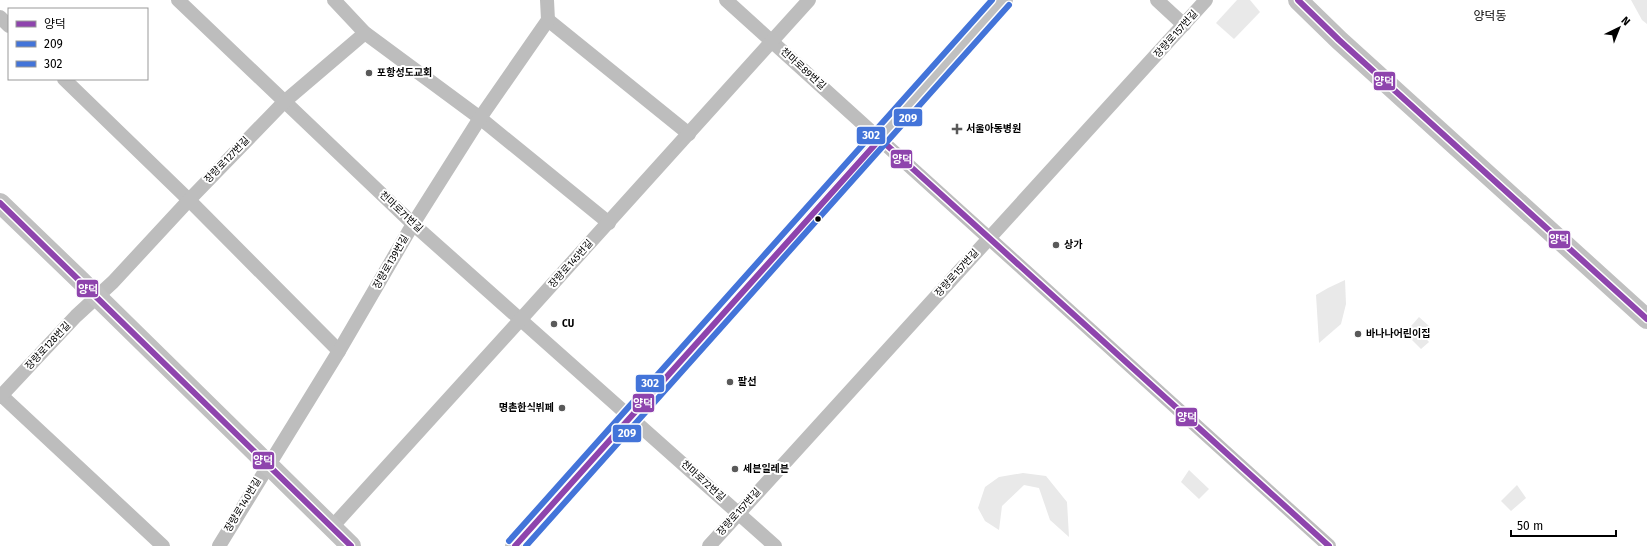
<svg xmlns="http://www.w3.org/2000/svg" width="1647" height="546" viewBox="0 0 1647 546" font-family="'Fira Sans','Noto Sans KR',sans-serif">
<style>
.green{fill:#e9e9e9}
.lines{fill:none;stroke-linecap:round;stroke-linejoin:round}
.street{stroke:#bdbdbd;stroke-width:14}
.secondary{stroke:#c0c0c0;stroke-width:20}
.bus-1-casing{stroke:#fff;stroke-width:9}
.bus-2-casing{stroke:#fff;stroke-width:9}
.bus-3-casing{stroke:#fff;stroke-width:9}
.bus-1{stroke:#8e44ad;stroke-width:6}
.bus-2{stroke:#4374d9;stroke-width:6}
.bus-3{stroke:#4374d9;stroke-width:6}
.poi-dot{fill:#595959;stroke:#fff;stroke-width:1.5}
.bus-dot{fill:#000;stroke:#fff;stroke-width:1.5}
.labels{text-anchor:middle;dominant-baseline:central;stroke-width:4;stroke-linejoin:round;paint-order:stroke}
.street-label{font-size:10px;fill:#000;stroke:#fff}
.poi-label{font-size:10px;font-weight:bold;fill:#000;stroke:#fff;text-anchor:start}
.quarter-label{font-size:12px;fill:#000;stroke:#fff}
.line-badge{stroke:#fff;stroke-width:1.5}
.badge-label{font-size:11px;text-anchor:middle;font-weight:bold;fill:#fff}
</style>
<rect width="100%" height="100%" fill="#fff"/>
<!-- green -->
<g class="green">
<path d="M1237 0H1250L1260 12 1234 39 1216 23Z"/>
<path d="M1631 0H1647V24L1642 20Z"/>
<path d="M1345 280 1346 304 1341 324 1319 343 1316 295 1328 288Z"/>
<path d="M1419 317 1429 326 1422 334 1429 342 1421 349 1405 333Z"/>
<path d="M1189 470 1209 489 1199 499 1181 482Z"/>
<path d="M1023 473 1046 476 1067 502 1069 537 1050 520 1039 488 1024 485 1002 506 999 530 985 521 978 508 985 487 999 477Z"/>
<path d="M1517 485 1526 498 1511 511 1501 501Z"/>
</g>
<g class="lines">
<!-- street -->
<g class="street">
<path d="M178 0 413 224 775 546"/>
<path d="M334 0 365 33 480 118 609 223"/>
<path d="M726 0 1329 546"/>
<path d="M1157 0 1184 25"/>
<path d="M0 17 9 26"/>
<path d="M548 20 689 134"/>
<path d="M64 79 189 200 339 351"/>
<path d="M0 394 163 546"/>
<path d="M0 397 76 316 113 282 189 200 284 102 365 33"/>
<path d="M332 527 521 319 809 0"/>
<path d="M219 546 339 351 413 224 480 118 548 20 547 0"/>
<path d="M709 546 1206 0"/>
</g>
<!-- secondary -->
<g class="secondary">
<path d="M1298 0 1339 40 1647 319"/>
<path d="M0 203 80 280 351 546"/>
<path d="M515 546 1003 0"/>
</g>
<!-- bus-1 casing -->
<g class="bus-1-casing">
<g id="bus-1">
<path d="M1298 0 1339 40 1647 319"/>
<path d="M0 203 351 546"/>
<path d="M515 546 880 139 1329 546"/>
</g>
</g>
<!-- bus-2 casing -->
<g class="bus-2-casing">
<path id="bus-2" d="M526 546 1009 5"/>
</g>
<!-- bus-3 casing -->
<g class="bus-3-casing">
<path id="bus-3" d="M509 541 992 0"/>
</g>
<!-- bus-1 -->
<use href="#bus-1" class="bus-1"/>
<!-- bus-2 -->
<use href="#bus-2" class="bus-2"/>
<!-- bus-3 -->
<use href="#bus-3" class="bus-3"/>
</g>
<!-- markers -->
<g class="poi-dot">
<circle cx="369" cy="73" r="4"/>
<path d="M955 123h4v4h4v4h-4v4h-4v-4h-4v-4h4z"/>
<circle cx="1056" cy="245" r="4"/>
<circle cx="554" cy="324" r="4"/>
<circle cx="1358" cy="334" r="4"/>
<circle cx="730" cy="382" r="4"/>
<circle cx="562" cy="408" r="4"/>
<circle cx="735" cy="469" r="4"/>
</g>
<circle class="bus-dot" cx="818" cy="219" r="3.5"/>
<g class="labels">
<!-- street labels -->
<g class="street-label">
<text transform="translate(1176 34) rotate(-48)">장량로157번길</text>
<text transform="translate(803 69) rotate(42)">천마로89번길</text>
<text transform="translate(227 160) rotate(-46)">장량로127번길</text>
<text transform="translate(401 212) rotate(43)">천마로71번길</text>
<text transform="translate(391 262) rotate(-60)">장량로139번길</text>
<text transform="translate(571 264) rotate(-48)">장량로145번길</text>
<text transform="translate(957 273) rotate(-48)">장량로157번길</text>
<text transform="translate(48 346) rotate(-47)">장량로128번길</text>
<text transform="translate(703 481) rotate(42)">천마로72번길</text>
<text transform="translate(243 505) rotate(-59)">장량로140번길</text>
<text transform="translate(739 512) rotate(-48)">장량로157번길</text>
</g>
<!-- poi labels -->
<g class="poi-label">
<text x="377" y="73">포항성도교회</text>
<text x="966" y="129">서울아동병원</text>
<text x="1064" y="245">상가</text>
<text x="562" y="324">CU</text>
<text x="1366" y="334">바나나어린이집</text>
<text x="738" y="382">팔선</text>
<text x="554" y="408" text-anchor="end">명촌한식뷔페</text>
<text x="743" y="469">세븐일레븐</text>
</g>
<!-- quarter labels -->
<g class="quarter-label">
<text x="1490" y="16">양덕동</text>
</g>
</g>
<g class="line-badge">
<rect x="1373" y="71" width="23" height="20" rx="4" fill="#8e44ad"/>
<rect x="893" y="108" width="30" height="19" rx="4" fill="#4374d9"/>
<rect x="856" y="126" width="30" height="19" rx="4" fill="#4374d9"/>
<rect x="890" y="149" width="23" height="20" rx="4" fill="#8e44ad"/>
<rect x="1548" y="230" width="23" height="19" rx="4" fill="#8e44ad"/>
<rect x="76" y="279" width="23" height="19" rx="4" fill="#8e44ad"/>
<rect x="635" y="374" width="30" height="19" rx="4" fill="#4374d9"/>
<rect x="632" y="393" width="23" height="20" rx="4" fill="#8e44ad"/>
<rect x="1175" y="407" width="23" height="20" rx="4" fill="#8e44ad"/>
<rect x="612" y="424" width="30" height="19" rx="4" fill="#4374d9"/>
<rect x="252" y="451" width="23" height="19" rx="4" fill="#8e44ad"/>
</g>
<g class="badge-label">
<text x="1384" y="85">양덕</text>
<text x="908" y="122">209</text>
<text x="871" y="139">302</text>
<text x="902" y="163">양덕</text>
<text x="1559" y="243">양덕</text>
<text x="88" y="293">양덕</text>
<text x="650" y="387">302</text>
<text x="643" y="407">양덕</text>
<text x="1187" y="421">양덕</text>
<text x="627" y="437">209</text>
<text x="263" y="464">양덕</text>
</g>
<!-- legend -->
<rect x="8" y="8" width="140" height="72" fill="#ffffff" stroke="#999999"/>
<rect x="16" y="21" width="20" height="6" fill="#8e44ad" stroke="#999999"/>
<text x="44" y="28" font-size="12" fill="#000000">양덕</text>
<rect x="16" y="41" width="20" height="6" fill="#4374d9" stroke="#999999"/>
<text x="44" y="48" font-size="12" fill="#000000">209</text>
<rect x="16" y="61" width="20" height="6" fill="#4374d9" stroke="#999999"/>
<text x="44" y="68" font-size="12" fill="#000000">302</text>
<!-- north arrow -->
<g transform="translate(1619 28) rotate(43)" stroke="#ffffff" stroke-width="3" paint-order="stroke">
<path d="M0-3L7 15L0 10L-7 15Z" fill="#000000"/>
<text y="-6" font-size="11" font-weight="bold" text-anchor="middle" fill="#000000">N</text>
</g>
<!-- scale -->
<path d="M1511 530v6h105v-6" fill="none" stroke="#000000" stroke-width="2"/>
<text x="1517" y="530" font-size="12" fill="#000000" stroke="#ffffff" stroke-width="3" paint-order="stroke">50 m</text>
</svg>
